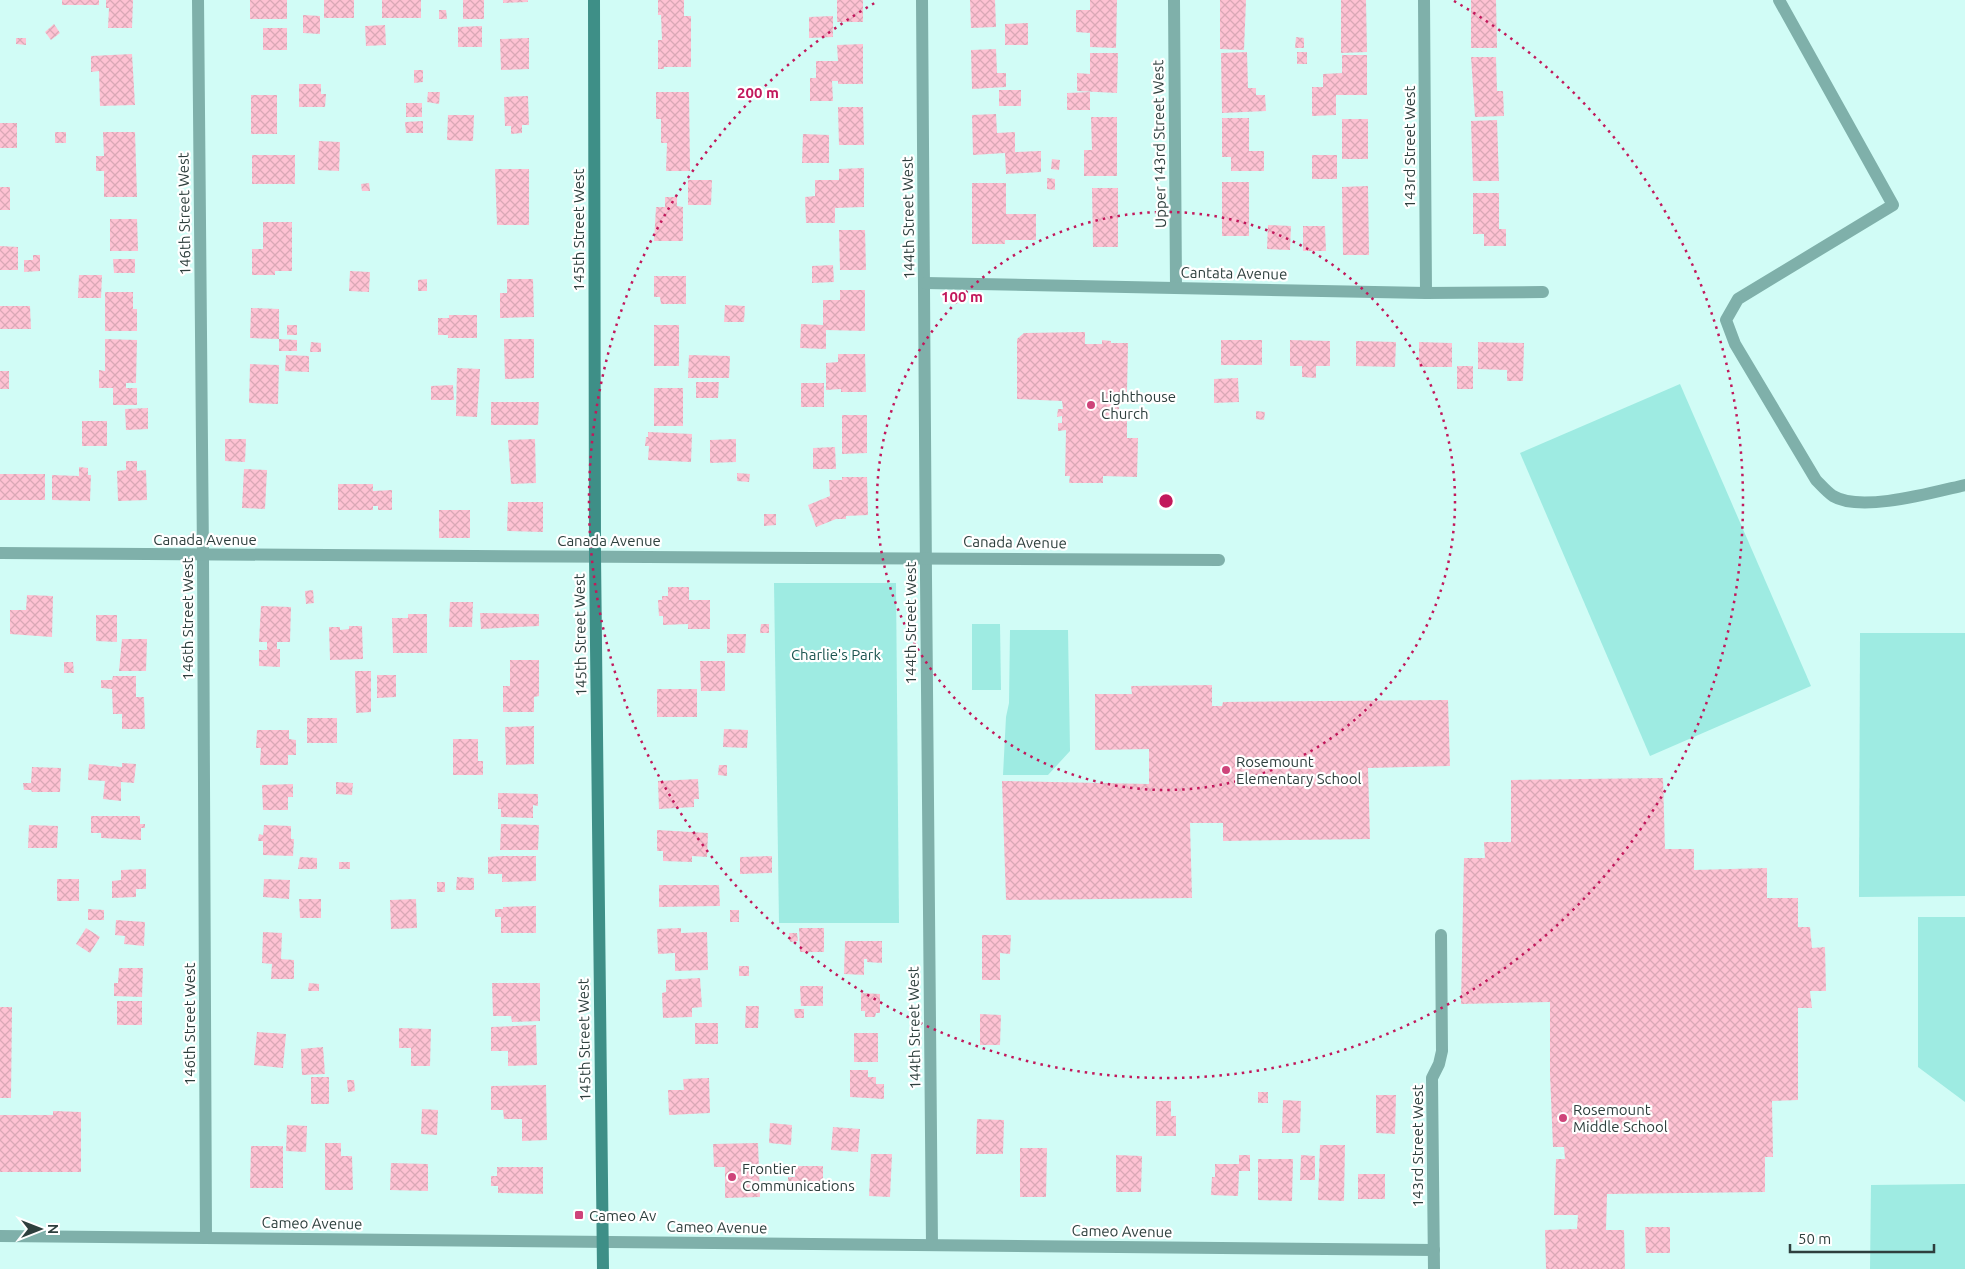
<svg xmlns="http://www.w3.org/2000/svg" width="1965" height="1269" viewBox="0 0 1965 1269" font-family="Ubuntu,sans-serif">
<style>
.park{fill:#9eebe2}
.building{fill:url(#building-cross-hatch)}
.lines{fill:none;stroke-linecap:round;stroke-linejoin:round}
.street{stroke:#7fb0aa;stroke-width:12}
.secondary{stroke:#3e8f87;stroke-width:12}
.ring{fill:none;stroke:#c2185b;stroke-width:2.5;stroke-dasharray:2.5 5}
.poi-dot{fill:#ce447a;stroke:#fff;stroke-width:2}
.labels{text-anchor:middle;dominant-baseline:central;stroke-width:4.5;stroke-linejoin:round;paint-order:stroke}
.street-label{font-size:15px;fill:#2e3f3d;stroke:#fff}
.poi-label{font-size:15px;fill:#2e3f3d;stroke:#fff;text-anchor:start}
.park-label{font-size:15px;fill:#1c5550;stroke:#fff}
.centre{fill:#c2185b;stroke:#fff;stroke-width:2.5}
.ring-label{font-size:15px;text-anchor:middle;font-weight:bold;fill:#c2185b;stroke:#fff;stroke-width:4.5;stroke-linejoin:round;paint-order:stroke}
</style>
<defs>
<pattern id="building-cross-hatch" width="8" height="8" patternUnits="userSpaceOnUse" patternTransform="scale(1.25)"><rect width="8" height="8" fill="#fec2d3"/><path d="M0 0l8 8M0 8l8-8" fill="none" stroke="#daa8b6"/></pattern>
</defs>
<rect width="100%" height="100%" fill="#d1fcf6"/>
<!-- park -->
<g class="park">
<path d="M1680 384 1811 686 1650 756 1520 453Z"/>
<path d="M774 583H896L899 923H779Z"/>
<path d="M972 624H1000L1001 690H972Z"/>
<path d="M1010 630H1068L1070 751 1048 775H1003L1006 717 1009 703Z"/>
<path d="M1860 633H1965V896L1859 897Z"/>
<path d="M1918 917H1965V1102L1918 1067Z"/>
<path d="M1965 1184V1269H1870L1871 1185Z"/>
</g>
<!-- building -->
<g class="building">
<rect x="62" y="0" width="37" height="5"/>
<path d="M106 0H133L132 28H108L109 8H106Z"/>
<rect x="250" y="0" width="37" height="19"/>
<rect x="324" y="0" width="30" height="18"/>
<rect x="382" y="0" width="39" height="18"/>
<rect x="463" y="0" width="21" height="19"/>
<path d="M503 0H528V2L503 3Z"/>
<path d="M658 0H684V16H691V67H664V69H658V40H662L661 15H658Z"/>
<rect x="837" y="0" width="26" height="22"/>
<path d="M970 0H995L996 27 971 28Z"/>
<path d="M1090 0H1117L1116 48 1090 47V33L1076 32V10H1090Z"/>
<path d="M1220 0H1246L1244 50 1220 49Z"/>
<path d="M1341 0H1366L1367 52 1341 53Z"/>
<path d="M1471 0H1496L1497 48H1471Z"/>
<path d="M439 10H446L447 19H439Z"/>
<path d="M303 15 320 16V34L303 33Z"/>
<path d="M833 16V37L809 38V17Z"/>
<path d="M1028 23V45H1005V24Z"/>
<path d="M54 24 60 33 51 40 45 32Z"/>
<path d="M385 25 386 45 366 46 365 26Z"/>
<path d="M482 26V47H458V27Z"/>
<rect x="263" y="28" width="24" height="22"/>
<path d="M1296 37 1304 38V48H1295Z"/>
<path d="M16 38H26V45L16 44Z"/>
<path d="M529 38V69L501 70 500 39Z"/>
<path d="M863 44V84H838V81H832L833 101H810V78H816V61H838L837 45Z"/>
<path d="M996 49 997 73H1006V87L972 89 971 50Z"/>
<path d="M1247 52 1248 88H1256V95H1265L1266 111 1222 113 1221 53Z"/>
<rect x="1297" y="52" width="10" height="12"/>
<path d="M1090 53H1118L1117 93 1077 91V73L1090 74Z"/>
<path d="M132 54 135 105 100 106 99 71 91 72V56Z"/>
<path d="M1342 55H1367V95H1336V115L1312 116V87H1323V74L1342 73Z"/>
<path d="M1471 57H1496L1497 91H1503L1504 116 1475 117Z"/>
<path d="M414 70H423V82L414 83Z"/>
<path d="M299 84H321V94H326L325 107H299Z"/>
<rect x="999" y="90" width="22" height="16"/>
<path d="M428 92H440L439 104 427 102Z"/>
<path d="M656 92H689L690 171H666L667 143H661V119H656Z"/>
<path d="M1090 92V110H1067V93Z"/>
<rect x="251" y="95" width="26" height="39"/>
<path d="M528 96 529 125H522V133L511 134V126H505L504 97Z"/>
<rect x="406" y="103" width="16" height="14"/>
<path d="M838 107H863L864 145H839Z"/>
<path d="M996 114 997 133 1015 132V152L1041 151V172L1006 174 1005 153 973 155 972 115Z"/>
<path d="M448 115H474L473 141 447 140Z"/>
<path d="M1091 117H1117V176H1084V150H1092Z"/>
<path d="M1222 118H1249V151H1264V171H1231V157H1222Z"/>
<rect x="1342" y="119" width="26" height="40"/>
<path d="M1497 120 1499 181H1473L1471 121Z"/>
<path d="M423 121V133H406L405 122Z"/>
<rect x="0" y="123" width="17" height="25"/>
<rect x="55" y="132" width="11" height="11"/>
<path d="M103 132H135L137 197H104V171H96V156H104Z"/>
<path d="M803 134 829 135V163H802Z"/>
<path d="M319 141 340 142 339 171 318 170Z"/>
<rect x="252" y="155" width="43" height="29"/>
<rect x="1312" y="155" width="25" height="24"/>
<path d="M1052 159 1060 160 1059 170 1051 169Z"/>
<path d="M864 168V207L835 208V223H806L805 197 815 196V180H839V169Z"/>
<path d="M495 169H529V225H497Z"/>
<path d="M1047 178 1055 179V190L1047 189Z"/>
<path d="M688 180H712L711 205H688Z"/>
<rect x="1222" y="182" width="27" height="54"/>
<path d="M369 183 370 191H362L361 184Z"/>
<path d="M972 183H1006V214H1036V240H1005V244H972Z"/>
<path d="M1368 186 1369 255H1343L1342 187Z"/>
<rect x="0" y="187" width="10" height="23"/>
<path d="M1092 188H1118V247H1093Z"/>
<path d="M1473 193H1499V229H1506V246H1484V234H1473Z"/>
<path d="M665 197H677V206L683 207V241H654L656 207H665Z"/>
<path d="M110 219H137L138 251H110Z"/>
<path d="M263 222H292V271H275V275H252V249H263Z"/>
<path d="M1268 225 1291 226 1290 250 1267 249Z"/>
<path d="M1303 226H1325L1326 251H1303Z"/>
<path d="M839 230H865L866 270H840Z"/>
<path d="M0 246 18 247V270H0Z"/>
<path d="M33 255H40V271L24 272V260H33Z"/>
<path d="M113 259H135V273H114Z"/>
<path d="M833 265 834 282 812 283V266Z"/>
<path d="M350 271 370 272 369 292 349 291Z"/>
<path d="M79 275H102L101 298H78Z"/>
<path d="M654 276H686V304H661L660 297H654Z"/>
<path d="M427 279V291H418V280Z"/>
<path d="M507 279H533L534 317 500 318V293H507Z"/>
<path d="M840 290H865V331L826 330V349L800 348 801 324 823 325V300H840Z"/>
<path d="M105 292H133V309H137V331H105Z"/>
<path d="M725 305 745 306 744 322H724Z"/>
<path d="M0 306H30L31 329H0Z"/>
<path d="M251 308 279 309V339L250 338Z"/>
<path d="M449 315H477V338H448V335H438V318H449Z"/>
<rect x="287" y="325" width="10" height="10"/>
<rect x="654" y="325" width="25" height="41"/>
<path d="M1085 332V344H1102V340L1111 341V343H1128L1127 392 1119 399V413L1127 420V438H1138L1137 477 1103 476V483H1069L1070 476H1065L1066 430 1058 431V423H1062V416L1057 417 1058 409H1063L1062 401 1017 399V339L1024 333Z"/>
<path d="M105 339 137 340 136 383H126V388H137V405H113V388H99V370L105 371Z"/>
<path d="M279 339 297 340V351H279Z"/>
<path d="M504 339H534V378L505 379Z"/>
<rect x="1221" y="340" width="41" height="25"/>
<path d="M1290 340 1330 341V366H1316V378L1302 377V366H1290Z"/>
<path d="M1356 341 1396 342 1395 367 1356 366Z"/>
<path d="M311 342 321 343V352H310Z"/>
<path d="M1419 342 1452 343V367H1419Z"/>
<path d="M1478 342 1524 343 1523 381H1507V370L1478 369Z"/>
<path d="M838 354H865L866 392H841V389L826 390V363L838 362Z"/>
<path d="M286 355 309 356V372L285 371Z"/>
<path d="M689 355 730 356 729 378H688Z"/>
<path d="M250 364 279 365 278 404 249 403Z"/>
<rect x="1457" y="366" width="16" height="23"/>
<path d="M457 368 480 369 477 417 456 416Z"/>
<rect x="0" y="371" width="9" height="18"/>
<path d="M1238 378 1239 402 1214 403V379Z"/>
<path d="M696 382H719L718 398H696Z"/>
<rect x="801" y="383" width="23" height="24"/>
<path d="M453 385 454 400H431V386Z"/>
<rect x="654" y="388" width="29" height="38"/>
<path d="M491 402H539L538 425H491Z"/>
<path d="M148 408V429L126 430 125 409Z"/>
<path d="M1256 411 1265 412 1264 420 1256 419Z"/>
<path d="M842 415H867V453L842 454Z"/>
<rect x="82" y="421" width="25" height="25"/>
<path d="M648 432 692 434 691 462 648 460 649 446H645L646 437H648Z"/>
<path d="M225 439H246L245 462 225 461Z"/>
<path d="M535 439 536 483 511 484 508 440Z"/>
<path d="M736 439V462L710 463V440Z"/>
<path d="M835 447 836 469H813V448Z"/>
<path d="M126 461H137V471L146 470 147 500 118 501 117 471 126 470Z"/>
<path d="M79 467 88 468V475H91L90 501 52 500V475L79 476Z"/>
<path d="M244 469 267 470 265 509 242 508Z"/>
<path d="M737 473 750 474 749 482 737 481Z"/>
<rect x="0" y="474" width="45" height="26"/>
<path d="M842 477H867L868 515 846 516V519H836L816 527 808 505 830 496 829 480H842Z"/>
<path d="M338 484H373V491L392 490V510H378V506H373V510H338Z"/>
<path d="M508 502H543V532L507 531Z"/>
<rect x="439" y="510" width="31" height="28"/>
<path d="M764 514H776V525L764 526Z"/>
<path d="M668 587H689V600H710V629H688V624L663 625V616H659L658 600H662V596H668Z"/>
<path d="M313 590 314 603 306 604 305 591Z"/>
<path d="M27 595 53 596 52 637 10 634V610H26Z"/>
<path d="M450 602H473L472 627H449Z"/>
<path d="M261 606 291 607 290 642H277V649H280V667L259 666V650H267V642H259Z"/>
<path d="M480 613 539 614V626L481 629Z"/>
<path d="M408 614H427V653H393L392 618H408Z"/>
<path d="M96 615H117V642L96 641Z"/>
<path d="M761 624H769V633H760Z"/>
<path d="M349 626H362L363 659 330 660 329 627H340V630L349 629Z"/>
<path d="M727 634H746L745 653H727Z"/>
<path d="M122 639H147L146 671H119Z"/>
<path d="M510 660H539V696L534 697V712H503V686H510Z"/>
<path d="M700 661H725V691H701Z"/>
<path d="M64 662H73L74 673H64Z"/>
<path d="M355 671H371V712L356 713Z"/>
<path d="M377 675H396V697L377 698Z"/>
<path d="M113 676H136V697H144L145 729H122V714H113L112 689 101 688V680H112Z"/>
<path d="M1212 685V706H1222L1223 702 1448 700 1450 766 1368 768 1370 839 1223 841V823H1190L1192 898 1006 900 1002 781 1149 784V749L1095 750V694H1132L1131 686Z"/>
<rect x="657" y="689" width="40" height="28"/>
<rect x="307" y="718" width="30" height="25"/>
<path d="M534 726V764L506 765 505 727Z"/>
<path d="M724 729 748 730 747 748 723 747Z"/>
<path d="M257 730H289V739L296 740V755H288V765H260L261 748H256Z"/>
<path d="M453 739H478V761H483V775H453Z"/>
<path d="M122 763 136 764 134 783 121 782V801L103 799 105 781 88 780 89 764 122 767Z"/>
<path d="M719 765H727V776L718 775Z"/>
<path d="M32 767 61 768 60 792H32L31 790H24L23 783H31Z"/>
<path d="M1663 778 1665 849H1694V870L1767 868V898H1798V927H1810L1812 948 1825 947 1826 991H1810L1812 1008H1798V1100L1772 1101 1773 1157H1765V1192L1607 1194 1606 1230H1624L1625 1269H1546L1545 1230 1577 1229 1578 1215H1554L1556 1159H1565L1564 1147H1553L1550 1074V1002L1461 1004 1464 858H1485L1484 842H1511V780Z"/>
<path d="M698 779 699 799H694V807L659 809 658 781Z"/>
<path d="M336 782 353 783 352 795 336 794Z"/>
<path d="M293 784V797H288V810H263L262 785Z"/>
<path d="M498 793 538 794V806L533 805V818L501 817V809H498Z"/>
<path d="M91 816H140V824H145V828H141V840L101 838V833H91Z"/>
<path d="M501 824 539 825 538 850H500Z"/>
<path d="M29 825 58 826 57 848H28Z"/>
<path d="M264 825 291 826V839H294L293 856 263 855V841H258L259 834 263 835Z"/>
<path d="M657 830 708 833 707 857 692 856V862L663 861V851H657Z"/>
<path d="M502 856H536V881L502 882V874H488V857Z"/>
<path d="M772 856V873L740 874V857Z"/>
<path d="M300 857 317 858V869H298Z"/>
<rect x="339" y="862" width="11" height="7"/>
<path d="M146 869V889H136V897L112 898V881L121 880V870Z"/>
<path d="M457 877 474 878V890H456Z"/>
<rect x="57" y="879" width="22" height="22"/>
<path d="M264 879 290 880 289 899 263 897Z"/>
<rect x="437" y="882" width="8" height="10"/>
<path d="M659 885H719L720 906 659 907Z"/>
<path d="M299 899H321V918H300Z"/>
<path d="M416 899 417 928 391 929 390 900Z"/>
<path d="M536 906V933H501V917H495V909H503V907Z"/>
<path d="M88 909 104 910V920H88Z"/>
<rect x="730" y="910" width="9" height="12"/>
<path d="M116 920 145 922 144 946 124 944 125 936 115 935Z"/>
<path d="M86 928 100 937 90 953 76 944Z"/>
<path d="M681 928V933L707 932 708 970 675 971V953L658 954 657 929Z"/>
<path d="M799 928H824V952H800Z"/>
<path d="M263 932 282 933 281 959 294 960V979H271L272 964 262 963Z"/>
<path d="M789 933H797L798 941 790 942Z"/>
<path d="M982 935H1011L1010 954 1000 953V980H982Z"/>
<path d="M845 941H882V963L867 962V959H864V975L844 974Z"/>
<rect x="739" y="966" width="10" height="10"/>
<path d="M119 968H143L142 997 114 996V983H118Z"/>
<path d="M700 978 702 1007 692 1008V1017L663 1018 662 993 666 992V980Z"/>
<path d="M309 983 319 984V991H308Z"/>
<path d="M492 983H540V1021L512 1022 511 1016H493Z"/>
<path d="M800 986H823V1006H801Z"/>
<path d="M861 993 880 994V1013H876L875 1017H865V1011H861Z"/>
<rect x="117" y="1001" width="25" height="24"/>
<path d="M746 1006H759L758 1028H745Z"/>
<path d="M0 1007H12L11 1098H0Z"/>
<path d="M794 1009H804V1018H795Z"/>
<path d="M980 1014 1001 1015 1000 1045H980Z"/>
<rect x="695" y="1023" width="23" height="21"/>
<path d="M536 1025 537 1065 508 1066V1051H491V1027Z"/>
<path d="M399 1028 431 1029 430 1066H411V1048H399Z"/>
<path d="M257 1032 286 1034 283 1068 254 1065Z"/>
<rect x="854" y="1033" width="24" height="29"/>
<path d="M323 1047 325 1074 302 1075 301 1049Z"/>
<path d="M850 1070H868V1077H876V1084H884V1099L850 1097Z"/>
<rect x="311" y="1077" width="18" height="27"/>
<path d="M709 1078 710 1113 669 1115 668 1090H684L683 1079Z"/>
<path d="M347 1080H354L355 1091 348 1092Z"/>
<path d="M546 1085 547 1140 522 1141V1119H504L503 1110H491V1086Z"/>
<rect x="1258" y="1092" width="10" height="11"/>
<path d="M1376 1095H1396L1395 1134 1376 1133Z"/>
<path d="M1283 1100 1301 1101 1300 1133H1282Z"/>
<path d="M1156 1101H1171V1116H1176V1136H1156Z"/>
<path d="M422 1109 438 1110 437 1135 421 1134Z"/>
<path d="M53 1111 81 1112V1172H0V1115H53Z"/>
<path d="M977 1119 1004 1120 1003 1154H976Z"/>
<path d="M770 1123 792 1125 791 1145 769 1143Z"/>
<path d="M287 1125 307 1126 306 1152 286 1151Z"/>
<path d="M833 1127 860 1129 858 1152 831 1150Z"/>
<path d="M325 1143H341V1156H352L353 1190H325Z"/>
<path d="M758 1143 760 1197 725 1198V1167H714L713 1144Z"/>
<path d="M1320 1145H1345L1344 1201 1318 1200Z"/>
<path d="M251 1146H283V1188H250Z"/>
<path d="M1020 1148H1047L1046 1197H1020Z"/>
<path d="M871 1154H892L890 1197 869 1196Z"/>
<path d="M1116 1155 1142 1156 1141 1192H1116Z"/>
<path d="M1239 1155H1250V1171H1239L1238 1196 1211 1195 1212 1177H1215V1164H1239Z"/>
<path d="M1301 1155 1315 1156V1180H1300Z"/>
<path d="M1258 1159H1293L1292 1201 1258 1200Z"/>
<path d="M391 1163 428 1164V1191L390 1190Z"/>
<path d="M795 1166H823V1190H811L810 1192 788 1190V1177H795Z"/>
<path d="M497 1167H543V1194L498 1193V1186H491V1176H497Z"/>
<rect x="1358" y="1174" width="27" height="25"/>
<path d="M1645 1227H1670V1253H1646Z"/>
</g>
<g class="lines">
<!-- street -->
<g class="street">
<path d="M198 0 203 556 206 1238"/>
<path d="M922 0 926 578 932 1245"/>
<path d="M1174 0 1176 288"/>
<path d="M1424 0 1426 293"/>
<path d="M1779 0 1893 205 1738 299 1726 320 1735 344 1816 480C1821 485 1827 492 1833 496 1861 513 1934 492 1965 485"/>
<path d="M925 283 1426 293 1543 292"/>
<path d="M0 553C406 559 813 555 1219 560"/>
<path d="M0 1236 1434 1250"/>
<path d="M1434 1269 1432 1078 1439 1064 1442 1051 1441 935"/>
</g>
<!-- secondary -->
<path class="secondary" d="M594 0 595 556 603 1269"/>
</g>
<!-- distance rings -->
<g class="ring">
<circle cx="1166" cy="501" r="289"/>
<path d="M1454 1A577 577 0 1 1 878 1"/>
</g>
<!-- markers -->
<g class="poi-dot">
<circle cx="1091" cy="405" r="5"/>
<circle cx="1226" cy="770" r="5"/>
<circle cx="1563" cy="1118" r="5"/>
<circle cx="732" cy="1177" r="5"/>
<rect x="574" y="1210" width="10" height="10" rx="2.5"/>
</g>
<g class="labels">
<!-- street labels -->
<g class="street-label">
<text transform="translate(1159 144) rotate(-91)">Upper 143rd Street West</text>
<text transform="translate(1409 147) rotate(-90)">143rd Street West</text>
<text transform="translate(184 214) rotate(-91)">146th Street West</text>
<text transform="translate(908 218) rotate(-91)">144th Street West</text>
<text transform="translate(578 230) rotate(-90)">145th Street West</text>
<text transform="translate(1234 273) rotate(1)">Cantata Avenue</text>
<text x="205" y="539">Canada Avenue</text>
<text x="609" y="540">Canada Avenue</text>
<text transform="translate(1015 542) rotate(1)">Canada Avenue</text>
<text transform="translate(187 619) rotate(-90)">146th Street West</text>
<text transform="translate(910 623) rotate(-90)">144th Street West</text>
<text transform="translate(580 635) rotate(-91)">145th Street West</text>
<text transform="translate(189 1024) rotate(-90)">146th Street West</text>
<text transform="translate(914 1028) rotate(-91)">144th Street West</text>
<text transform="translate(584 1040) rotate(-91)">145th Street West</text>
<text transform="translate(1417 1146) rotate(-90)">143rd Street West</text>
<text transform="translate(312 1223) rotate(1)">Cameo Avenue</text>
<text transform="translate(717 1227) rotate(1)">Cameo Avenue</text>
<text transform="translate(1122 1231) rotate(1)">Cameo Avenue</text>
</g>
<!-- poi labels -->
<g class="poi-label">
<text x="1101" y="396">Lighthouse<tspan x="1101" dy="17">Church</tspan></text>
<text x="1236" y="761">Rosemount<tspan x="1236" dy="17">Elementary School</tspan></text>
<text x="1573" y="1109">Rosemount<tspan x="1573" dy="17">Middle School</tspan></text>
<text x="742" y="1168">Frontier<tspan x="742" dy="17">Communications</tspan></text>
<text x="589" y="1215">Cameo Av</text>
</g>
<!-- park labels -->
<g class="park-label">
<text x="836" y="654">Charlie's Park</text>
</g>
</g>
<circle cx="1166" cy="501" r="8" class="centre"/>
<g class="ring-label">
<text x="758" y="98">200 m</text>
<text x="962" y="302">100 m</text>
</g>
<!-- north arrow -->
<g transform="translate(40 1229) rotate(90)" stroke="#ffffff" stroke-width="4" paint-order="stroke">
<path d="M0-4L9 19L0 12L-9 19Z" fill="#2e3f3d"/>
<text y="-8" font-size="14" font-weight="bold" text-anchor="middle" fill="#2e3f3d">N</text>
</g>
<!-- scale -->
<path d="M1790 1244v8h144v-8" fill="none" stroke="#2e3f3d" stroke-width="2.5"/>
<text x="1798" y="1244" font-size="15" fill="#2e3f3d" stroke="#ffffff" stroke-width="4" paint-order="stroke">50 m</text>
</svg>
